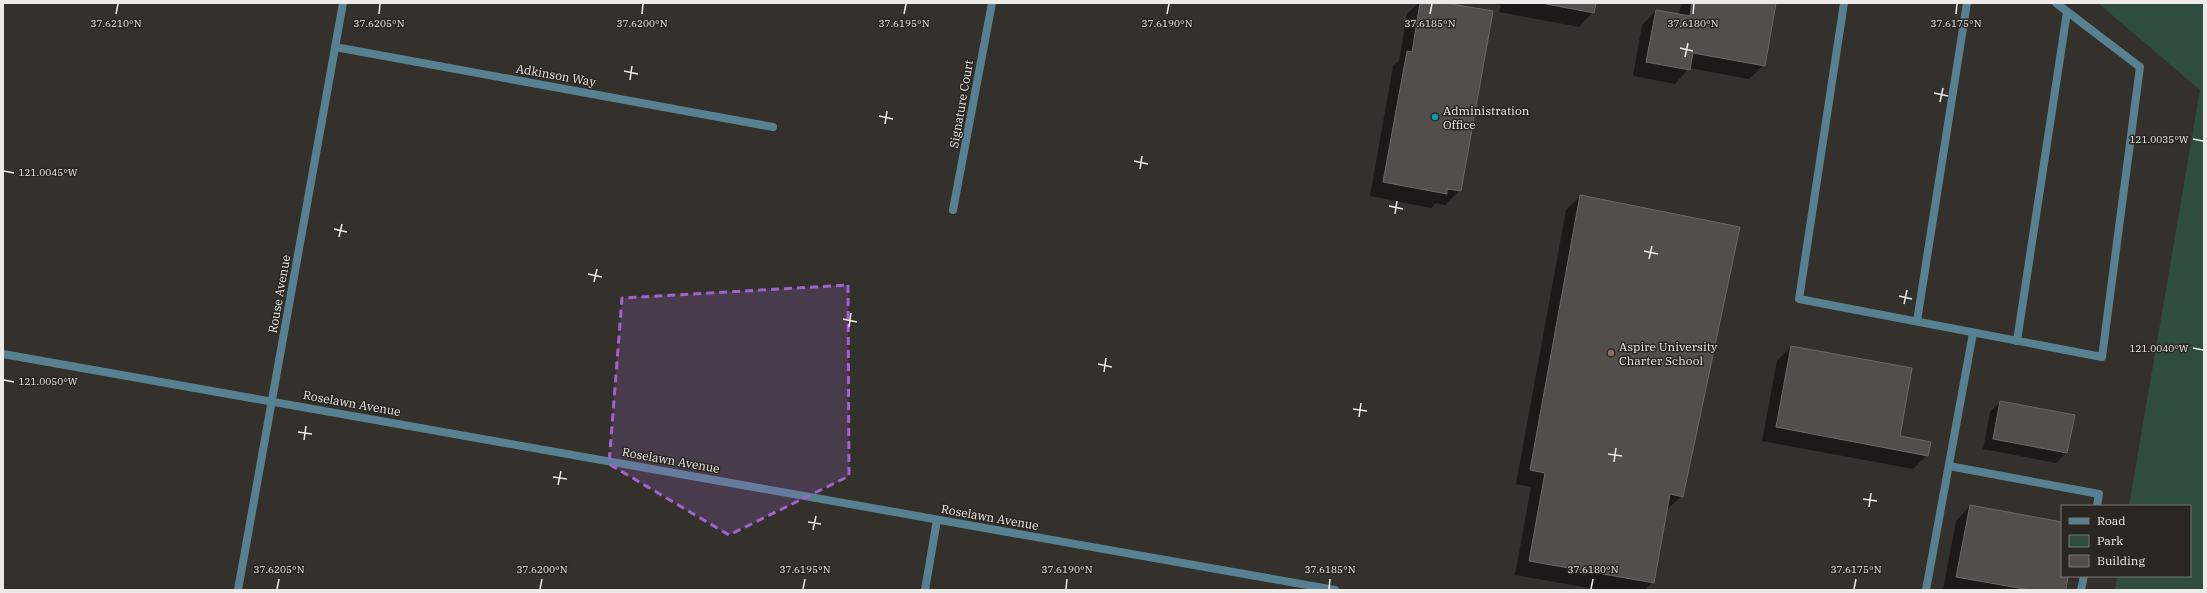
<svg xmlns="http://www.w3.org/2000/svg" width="2207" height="593" viewBox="0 0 2207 593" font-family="'IBM Plex Serif',serif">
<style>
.green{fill:#2e4d3c}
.shadow{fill:#0007}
.building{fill:#524e49;stroke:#6c6863}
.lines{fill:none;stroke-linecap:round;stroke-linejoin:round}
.service{stroke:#578190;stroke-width:8}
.minor{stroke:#578190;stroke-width:8}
.tertiary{stroke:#578190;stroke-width:8}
.marked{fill:#9d65cb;fill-opacity:0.2;stroke:#9d65cb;stroke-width:3;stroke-dasharray:8 5;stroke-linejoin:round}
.ticks{fill:none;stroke:#eceae7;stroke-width:1.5}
.culture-dot{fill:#0f9aa8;stroke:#2a2723;stroke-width:1.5}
.education-dot{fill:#8d6e63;stroke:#2a2723;stroke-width:1.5}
.labels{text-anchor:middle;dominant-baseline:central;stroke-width:3;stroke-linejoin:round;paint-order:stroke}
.street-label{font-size:12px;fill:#eceae7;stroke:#2a2723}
.poi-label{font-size:12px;fill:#eceae7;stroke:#2a2723;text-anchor:start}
.ticks-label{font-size:10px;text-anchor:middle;fill:#eceae7;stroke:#2a2723;stroke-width:3;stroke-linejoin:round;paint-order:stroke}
</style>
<rect width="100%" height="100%" fill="#34312c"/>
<!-- green -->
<path class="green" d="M2098 3H2204V590H2115L2117 576H2190V506H2129L2200 90Z"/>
<!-- shadow -->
<g class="shadow">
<path d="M1418 3H1440L1460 190 1445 205 1436 203 1431 208 1370 196 1393 66 1399 61 1407 14Z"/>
<path d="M1492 3H1595L1593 12 1579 27 1499 12 1501 5Z"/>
<path d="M1681 3H1775L1764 65 1749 79 1689 68 1675 84 1633 76 1642 25 1656 11 1679 15Z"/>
<path d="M1580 196 1682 496 1666 510 1653 582 1645 590H1600L1515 575 1531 487 1516 484 1566 210Z"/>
<path d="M1791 347 1898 437 1927 455 1913 469 1762 441 1777 361Z"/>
<path d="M2000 402 2066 453 2056 463 1983 449 1990 412Z"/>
<path d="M1970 506 2062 523V576H2067L2065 590H1943L1956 521Z"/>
</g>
<!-- building -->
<g class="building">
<path d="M1420 3H1445L1493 11 1461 191 1447 189V194L1383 182 1407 51 1412 52Z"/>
<path d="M1541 3H1596L1594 13Z"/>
<path d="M1692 3H1776L1765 66 1693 53 1690 70 1646 62 1656 10 1690 16Z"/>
<path d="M1580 195 1740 227 1683 497 1670 494 1654 583 1529 561 1545 473 1530 470Z"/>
<path d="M1791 346 1912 368 1900 436 1931 442 1928 456 1776 427Z"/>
<path d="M2000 401 2075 415 2067 453 1993 439Z"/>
<path d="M1970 505 2062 522V576H2068L2066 590H2030L1956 577Z"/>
</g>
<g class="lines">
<!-- service -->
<g class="service">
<path d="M1844 3 1799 299 2102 357 2140 67 2056 3"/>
<path d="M1917 321 1967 3"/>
<path d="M2017 341 2067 12"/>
<path d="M1949 466 2099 494 2097 506"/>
<path d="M1926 590 1973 333"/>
<path d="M2081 590 2084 576"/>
</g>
<!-- minor -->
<g class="minor">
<path d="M335 47 773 127"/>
<path d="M953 210 992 3"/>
<path d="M3 354 1335 590"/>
<path d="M925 590 937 520"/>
</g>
<!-- tertiary -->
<path class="tertiary" d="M238 590 343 3"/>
</g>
<!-- marked area -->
<path class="marked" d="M848 285 849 476 729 535 609 464 622 298Z"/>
<!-- ticks -->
<path class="ticks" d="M116 14 118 4M379 14 380 4M642 14 643 4M904 14 906 4M1167 14 1169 4M1430 14 1432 4M1693 14 1694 4M1956 14 1957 4M1680 48 1693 51M1685 57 1688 43M624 71 638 74M630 80 632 66M1934 93 1948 96M1940 102 1943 88M879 116 893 119M885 124 887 111M2193 139 2203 141M1134 161 1148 164M1140 169 1142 156M4 171 14 173M1389 206 1403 209M1395 214 1397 201M334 229 347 232M339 237 342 224M1644 251 1658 254M1649 259 1652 246M588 274 602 277M594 282 597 269M1899 296 1912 299M1904 304 1907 290M843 319 857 322M849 327 851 313M2193 348 2203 350M1098 364 1112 367M1104 372 1106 358M4 380 14 382M1353 409 1367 411M1359 417 1361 403M298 432 312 434M304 440 306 426M1608 454 1622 456M1614 462 1616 448M553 477 567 479M558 485 561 471M1863 499 1877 501M1869 507 1871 493M808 522 821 524M813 530 816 516M277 589 279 579M540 589 542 579M803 589 805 579M1066 589 1067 579M1329 589 1330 579M1591 589 1593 579M1854 589 1856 579"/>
<!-- markers -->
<circle class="culture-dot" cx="1435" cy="117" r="4"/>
<circle class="education-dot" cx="1611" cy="353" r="4"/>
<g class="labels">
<!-- street labels -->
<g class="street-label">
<text transform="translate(556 75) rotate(10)">Adkinson Way</text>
<text transform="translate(961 104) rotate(-80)">Signature Court</text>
<text transform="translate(279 294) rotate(-80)">Rouse Avenue</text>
<text transform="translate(352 403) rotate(10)">Roselawn Avenue</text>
<text transform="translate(671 460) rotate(10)">Roselawn Avenue</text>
<text transform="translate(990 517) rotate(10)">Roselawn Avenue</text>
</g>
<!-- poi labels -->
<g class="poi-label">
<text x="1443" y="110">Administration<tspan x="1443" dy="14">Office</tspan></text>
<text x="1619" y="346">Aspire University<tspan x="1619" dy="14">Charter School</tspan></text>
</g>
</g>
<g class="ticks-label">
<text x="116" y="27">37.6210°N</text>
<text x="379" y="27">37.6205°N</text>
<text x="642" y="27">37.6200°N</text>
<text x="1167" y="27">37.6190°N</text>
<text x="904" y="27">37.6195°N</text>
<text x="1430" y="27">37.6185°N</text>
<text x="1693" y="27">37.6180°N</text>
<text x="1956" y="27">37.6175°N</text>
<text x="2159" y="143">121.0035°W</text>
<text x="48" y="176">121.0045°W</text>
<text x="2159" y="352">121.0040°W</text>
<text x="48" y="385">121.0050°W</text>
<text x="279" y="573">37.6205°N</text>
<text x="542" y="573">37.6200°N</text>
<text x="805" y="573">37.6195°N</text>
<text x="1067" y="573">37.6190°N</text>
<text x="1330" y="573">37.6185°N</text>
<text x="1593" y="573">37.6180°N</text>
<text x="1856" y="573">37.6175°N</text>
</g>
<!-- border -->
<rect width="2207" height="593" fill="none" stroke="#eceae7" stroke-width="8"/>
<!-- legend -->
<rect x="2061" y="505" width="130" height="72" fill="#2a2723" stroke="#787571"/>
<rect x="2069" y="518" width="20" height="6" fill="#578190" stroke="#787571"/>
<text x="2097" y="525" font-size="12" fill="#eceae7">Road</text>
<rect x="2069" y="535" width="20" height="12" fill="#2e4d3c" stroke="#787571"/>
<text x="2097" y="545" font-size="12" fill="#eceae7">Park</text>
<rect x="2069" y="555" width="20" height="12" fill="#524e49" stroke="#787571"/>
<text x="2097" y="565" font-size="12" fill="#eceae7">Building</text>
</svg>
